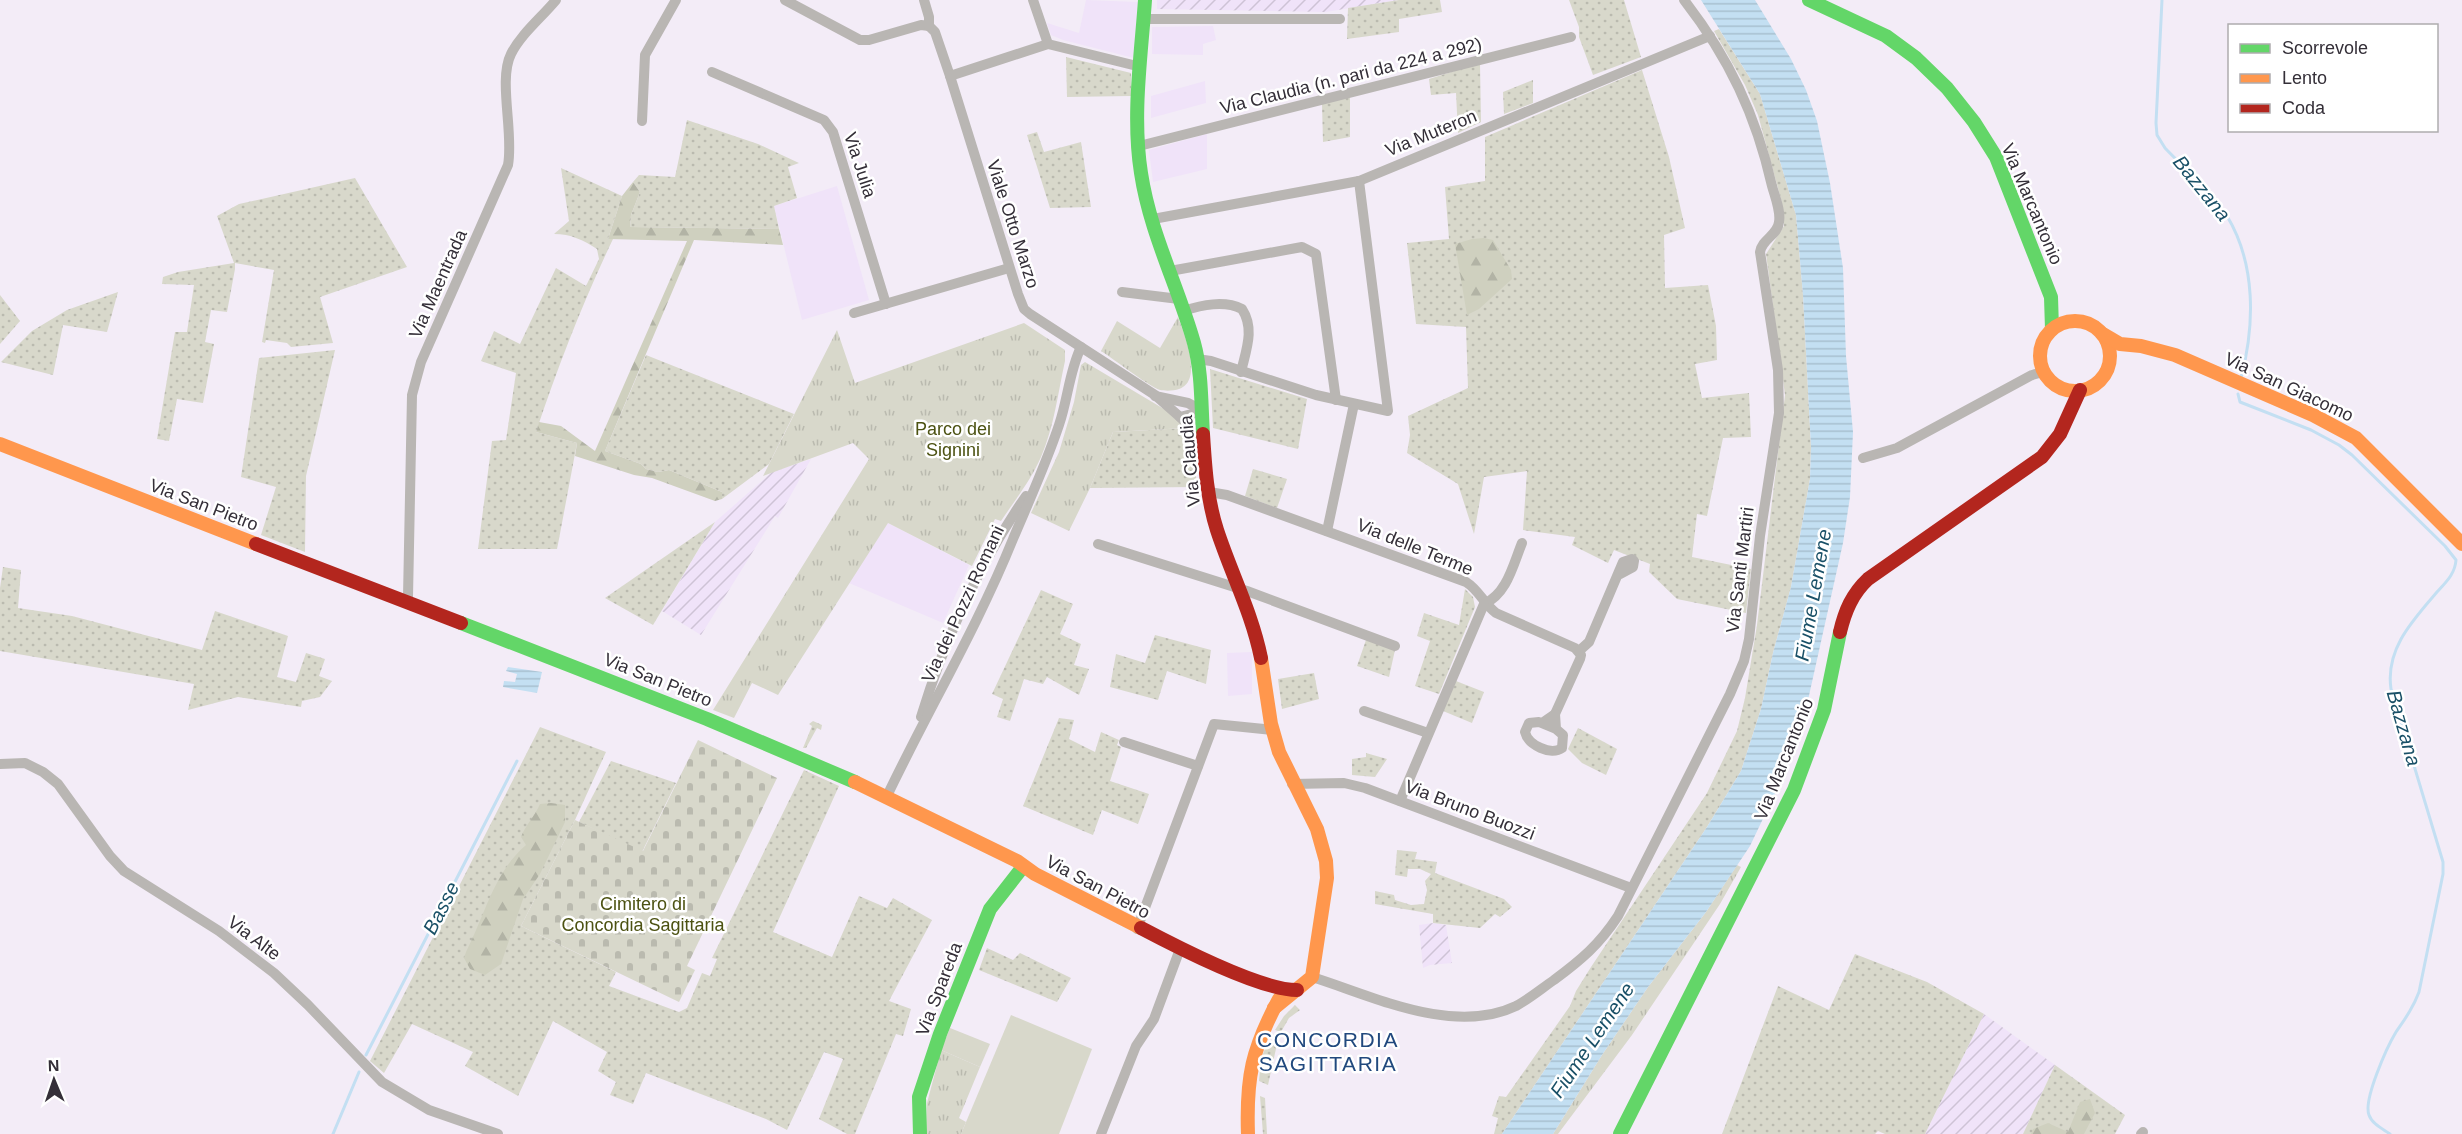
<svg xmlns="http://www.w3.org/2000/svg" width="2462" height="1134" viewBox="0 0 2462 1134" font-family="Helvetica,sans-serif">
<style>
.built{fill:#f0e3f9}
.industrial{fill:url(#industrial-furrows)}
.grass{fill:url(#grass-dots)}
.forest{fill:url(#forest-firs)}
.cemetery{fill:url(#cemetery-stones)}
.park{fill:url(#park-tufts)}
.pitch{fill:#d8d8cb}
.water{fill:url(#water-rules)}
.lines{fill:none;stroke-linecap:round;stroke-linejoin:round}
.stream{stroke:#c3dff2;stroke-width:3}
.street{stroke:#b9b6b3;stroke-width:10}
.fast{stroke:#63d668;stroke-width:14}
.slow{stroke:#ff974d;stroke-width:14}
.jam{stroke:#b3261e;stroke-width:14}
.labels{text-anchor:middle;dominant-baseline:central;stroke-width:5;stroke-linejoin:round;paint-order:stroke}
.street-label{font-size:18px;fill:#342f38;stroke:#fff}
.park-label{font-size:18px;fill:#4c5212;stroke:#fff}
.water-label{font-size:20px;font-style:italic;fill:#195067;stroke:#fff}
.quarter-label{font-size:21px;letter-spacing:1.5px;fill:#21497e;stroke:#fff}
</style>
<defs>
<pattern id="industrial-furrows" width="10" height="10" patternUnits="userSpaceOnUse" patternTransform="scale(1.5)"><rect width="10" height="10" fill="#f0e3f9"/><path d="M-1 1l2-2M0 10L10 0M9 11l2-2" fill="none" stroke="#cec3d6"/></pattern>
<pattern id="grass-dots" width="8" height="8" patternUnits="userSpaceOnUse" patternTransform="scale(1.5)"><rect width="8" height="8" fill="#d8d8cb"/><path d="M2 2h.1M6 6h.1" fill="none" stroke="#babaaf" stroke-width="1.8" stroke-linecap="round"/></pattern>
<pattern id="forest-firs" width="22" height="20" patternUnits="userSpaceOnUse" patternTransform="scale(1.5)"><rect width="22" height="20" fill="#cfd0bf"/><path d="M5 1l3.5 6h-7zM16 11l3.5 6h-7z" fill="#b2b3a5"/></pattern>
<pattern id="cemetery-stones" width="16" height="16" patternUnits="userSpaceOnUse" patternTransform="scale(1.5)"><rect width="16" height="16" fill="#d8d8cb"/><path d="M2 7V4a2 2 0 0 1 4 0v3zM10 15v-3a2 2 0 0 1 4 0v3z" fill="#babaaf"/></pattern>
<pattern id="park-tufts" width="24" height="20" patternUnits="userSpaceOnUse" patternTransform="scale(1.5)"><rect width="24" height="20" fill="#d8d8cb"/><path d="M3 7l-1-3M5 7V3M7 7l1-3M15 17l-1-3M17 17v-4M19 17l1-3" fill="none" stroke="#babaaf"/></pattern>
<pattern id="water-rules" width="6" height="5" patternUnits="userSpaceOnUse" patternTransform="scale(1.5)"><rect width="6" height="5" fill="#c3dff2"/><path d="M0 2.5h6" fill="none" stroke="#a8c0d0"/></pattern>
</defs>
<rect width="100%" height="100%" fill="#f3ecf7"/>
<!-- built -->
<g class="built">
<path d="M1086 0 1138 2 1134 58 1063 40 1051 35 1047 23 1079 33Z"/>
<path d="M1213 26 1216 40 1203 44V55L1152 54V27Z"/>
<path d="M1205 81 1206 103 1151 118V96Z"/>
<path d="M1207 134V169L1153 182 1149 150Z"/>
<path d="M837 186 869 300 802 320 774 206Z"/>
<path d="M888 523 969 565 943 623 849 583Z"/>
<path d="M1252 652V694L1228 696 1227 653Z"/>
</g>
<!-- industrial -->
<g class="industrial">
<path d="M1157 0H1398L1326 12 1157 9Z"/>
<path d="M811 459 778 518 775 516 701 635 662 611 715 522 772 472Z"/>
<path d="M1433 923 1446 925 1452 963 1430 965 1423 968 1419 925Z"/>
<path d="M1984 1014 2055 1065 2023 1134H1925Z"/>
</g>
<!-- grass -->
<g class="grass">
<path d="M1399 0H1440L1442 12 1399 19V32L1347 39 1348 8Z"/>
<path d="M1569 0H1624L1641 57 1593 75 1579 37V27Z"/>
<path d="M1719 29 1760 94 1796 215 1803 295 1811 447 1810 479 1791 587 1773 653 1761 709 1741 771 1707 827 1502 1134H1494L1498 1118 1492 1116 1499 1096 1506 1097 1570 1006 1576 991 1591 967 1707 793 1737 731 1745 698 1757 625 1785 395 1766 254 1784 226 1782 203 1758 115 1745 85 1714 31Z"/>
<path d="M1066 57 1131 73V96L1067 97Z"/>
<path d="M1480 63 1481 122 1458 133 1456 93 1431 95 1429 79Z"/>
<path d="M1642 70 1669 157 1685 228 1664 235 1665 288 1708 285 1716 326 1717 360 1695 364 1702 398 1749 393 1751 437 1723 438 1707 516 1697 514 1692 557 1751 569 1746 613 1677 599 1649 572 1650 564 1614 550 1608 563 1572 545 1575 537 1523 530 1527 471 1484 477 1474 534 1458 484 1407 453 1410 435 1408 416 1468 388 1466 327 1416 324 1407 243 1449 239 1445 187 1485 181V137Z"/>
<path d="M1533 80V103L1504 114 1503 92Z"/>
<path d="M1350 97V137L1323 142 1322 104Z"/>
<path d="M687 120 758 144 799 163 788 167 797 198 774 206 779 229 630 227 631 215 640 192 633 182 639 175 675 177Z"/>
<path d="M1037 132 1044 152 1081 142 1091 207 1050 208 1027 135Z"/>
<path d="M561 168 622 196 608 239H613C583 302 558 366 536 432L577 443 559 539 557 549H478L492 441 506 440 516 373 481 361 494 331 520 344 556 268 586 286 599 259 597 249C583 240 571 234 554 234L569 221Z"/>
<path d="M355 178 407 267 320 297 333 343 291 347 287 343 266 340 265 343 262 342 274 270 235 263V269L227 312 211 310 205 342 214 344 203 403 177 399 169 441 157 439 175 332H187L194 285 162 284 163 277 178 272 234 263 217 216 239 204Z"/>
<path d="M118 292 107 332 63 325 53 375 1 362 32 331 67 310Z"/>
<path d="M0 295 20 321 0 344Z"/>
<path d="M335 350 306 476 305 552 261 535 276 487 241 477 259 358Z"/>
<path d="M646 355 794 414 769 464 722 499V492L669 470 658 472 646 469 641 464 605 451Z"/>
<path d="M1210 369 1307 399 1298 449 1213 428Z"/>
<path d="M1186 428 1193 446 1197 487 1090 488 1113 432Z"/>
<path d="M1253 469 1287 479 1277 508 1245 496Z"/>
<path d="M715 522 653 625 605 598Z"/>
<path d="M3 567 21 570 18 608 72 616 202 650 215 611 288 636 277 677 296 682 306 653 325 659 319 676 332 681 320 697 302 701 301 707 238 697 188 710 194 684 0 651V588Z"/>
<path d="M1465 589 1473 597 1475 607 1439 694 1415 686 1430 641 1417 636 1424 613 1459 625Z"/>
<path d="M1041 590 1073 604 1060 634 1081 644 1074 665 1089 669 1079 695 1047 677 1043 684 1024 679 1010 721 997 717 1003 699 992 694Z"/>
<path d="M1155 635 1211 650 1206 684 1167 671 1158 700 1110 687 1116 654 1145 663Z"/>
<path d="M1366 640 1395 650 1389 677 1357 666Z"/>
<path d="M1314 673 1319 699 1282 709 1278 679Z"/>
<path d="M1456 681 1484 692 1472 723 1443 711Z"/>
<path d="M1059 718 1074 720 1069 739 1095 752 1101 732 1119 740 1117 745 1121 747 1110 781 1149 794 1138 824 1102 810 1093 835 1023 806Z"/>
<path d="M813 721 822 725 821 730 817 728 806 748H803L812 726 809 724Z"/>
<path d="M540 727 606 752 575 820 521 926 616 972 609 986 679 1012 687 1008 702 973 710 976 717 959 712 958 804 770 839 786 773 932 832 957 859 896 887 908 893 898 932 920 889 1001 911 1009 903 1036 896 1034 855 1134H847L819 1119 843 1059 824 1052 787 1130 766 1119 646 1073 633 1104 610 1095 616 1082 598 1071 607 1052 553 1021 518 1096 465 1066 473 1052 412 1024 384 1073 370 1061Z"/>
<path d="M1578 728 1617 749 1606 775 1582 763 1568 749Z"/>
<path d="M1366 753 1387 759 1375 777 1352 775V759L1366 757Z"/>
<path d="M611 761 676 783 642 852 579 822Z"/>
<path d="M1397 850 1417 852 1415 859 1437 862 1435 873 1504 899 1512 907 1500 917 1495 914 1480 928 1433 923V914L1375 904V891L1394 895 1395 900 1411 905 1424 904 1427 890 1425 881 1431 874 1420 869H1408L1407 877 1395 875Z"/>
<path d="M987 948 1013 960 1020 953 1071 978 1057 1002 979 970Z"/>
<path d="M1855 954 1927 982 1984 1014 1925 1134H1885L1878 1131 1875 1134H1722L1778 986 1829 1010Z"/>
<path d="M1295 1005 1300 1010 1289 1018 1281 1032 1275 1030 1284 1016Z"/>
<path d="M1268 1041 1277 1044 1268 1085 1259 1081 1261 1059Z"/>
<path d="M2055 1065 2125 1115 2115 1134H2023Z"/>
<path d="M1260 1096 1265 1098 1267 1134H1263Z"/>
</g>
<!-- forest -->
<g class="forest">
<path d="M633 182 640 192 631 215 630 227 779 229 783 245 694 240 605 451 641 464 646 469 658 472 669 470 722 492V499L715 501 652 478 634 475 575 456 577 443 536 432 539 422 561 426 595 451 687 241 608 239 622 196Z"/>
<path d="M1484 238 1493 240 1511 270 1512 279 1479 309 1467 315 1455 244 1472 239Z"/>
<path d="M551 803 565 805V822L540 874 523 899 501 964 485 975 470 969 464 958 466 952C485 915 494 872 526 845L521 837C526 824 535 816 540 804Z"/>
<path d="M2090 1099 2095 1113 2084 1134H2031L2033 1129 2048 1123 2068 1132 2080 1102Z"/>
</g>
<!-- cemetery -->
<path class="cemetery" d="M698 740 777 778 687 966 695 970 679 1002 521 926 575 820 643 851Z"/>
<!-- park -->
<g class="park">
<path d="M1178 317C1184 334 1204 381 1179 389 1174 391 1165 391 1160 390 1148 386 1114 359 1101 351L1117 321 1160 348Z"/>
<path d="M1024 323 1065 350V361C1058 393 1054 427 1041 457 1031 480 1015 500 1001 521L995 519 972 566 888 523 778 695 752 683 734 718 713 710 869 459 853 443 763 476 837 330 855 383Z"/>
<path d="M1085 362 1169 412 1186 428 1113 432 1090 488 1069 531 1031 513 1059 452 1074 402 1081 365Z"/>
<path d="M1737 865 1741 867 1720 904 1632 1035 1558 1134H1553L1602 1055 1648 987 1706 912Z"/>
<path d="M941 1050 980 1067 959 1118 966 1122 961 1134H926L927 1103Z"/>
</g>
<!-- pitch -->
<g class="pitch">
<path d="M1011 1015 1092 1049 1059 1134H961Z"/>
<path d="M950 1028 990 1044 980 1067 941 1050Z"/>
</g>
<!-- water -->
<g class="water">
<path d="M1701 0H1755L1791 59 1806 90 1817 121 1830 183 1843 268 1846 356 1853 432 1850 497 1843 543 1804 718 1781 781 1750 846 1706 912 1648 987 1602 1055 1553 1134H1502L1707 827 1741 771 1761 709 1773 653 1791 587 1810 479 1811 447 1803 295 1796 215 1760 94Z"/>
<path d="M508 667 542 672 537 693 503 687 504 681 515 682 517 674 506 671Z"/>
</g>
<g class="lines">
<!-- stream -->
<g class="stream">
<path d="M2162 0 2156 123 2157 135 2165 148C2183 167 2213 194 2227 216 2256 264 2255 325 2241 378"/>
<path d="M2238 394 2240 402 2311 430 2339 445 2352 455 2445 546 2456 560C2455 574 2446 582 2437 592 2413 620 2385 649 2391 689L2443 862V874L2419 992C2413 1008 2405 1019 2396 1032 2387 1047 2363 1100 2369 1115 2372 1124 2383 1129 2390 1134"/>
<path d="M366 1055 517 761"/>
<path d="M333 1134 359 1072"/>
</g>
<!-- street -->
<g class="street">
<path d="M785 0 860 40H869L921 25 929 26"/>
<path d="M924 0 929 17V26L935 32 950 76 1018 294 1024 309 1030 314 1155 395 1180 417 1203 411"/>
<path d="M1033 0 1048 44"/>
<path d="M1144 19H1340"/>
<path d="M712 72 824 120 833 132 886 304"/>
<path d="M950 76 1048 44 1141 67"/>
<path d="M642 121 645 55 676 0"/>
<path d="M1139 146 1571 37"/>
<path d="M1153 219 1359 181 1710 36"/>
<path d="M1170 271 1302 247 1316 254 1336 400"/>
<path d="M1122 292 1179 299"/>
<path d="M1183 311C1202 305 1224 300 1242 309 1255 329 1246 350 1241 372"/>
<path d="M854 313 1009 268"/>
<path d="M1197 359 1211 361 1316 395 1388 411 1359 181"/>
<path d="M1155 396 1188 403 1203 411"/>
<path d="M1180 417 1191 428 1203 444"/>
<path d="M1863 458 1897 448 2032 375 2043 372"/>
<path d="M1209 492 1227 495 1466 582C1479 590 1484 604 1496 613L1575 648 1581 655 1580 659 1555 714"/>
<path d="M1327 531 1354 404"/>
<path d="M1098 544 1247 591 1395 646"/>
<path d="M406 602 408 597 412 395 421 362 508 165C514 133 498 80 511 54 521 34 541 18 556 0"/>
<path d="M1484 604C1507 594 1513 565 1522 543"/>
<path d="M1579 651 1589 642 1623 562 1632 559 1634 561 1633 567 1620 574"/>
<path d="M1364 711 1428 733"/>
<path d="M921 717C945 638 979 564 1026 496"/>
<path d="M1542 723 1555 714 1556 729 1563 735 1562 748C1551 756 1528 745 1525 732L1529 723 1539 722 1556 729"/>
<path d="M1124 742 1198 766"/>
<path d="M0 764 25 763 43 772 58 784 110 856 124 871 219 931 274 973 308 1005 382 1082 429 1110 498 1134"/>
<path d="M1292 784 1344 783 1365 788 1631 888"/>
<path d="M887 796C928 710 977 628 1013 539 1029 501 1046 464 1059 425 1068 399 1069 372 1081 347"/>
<path d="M1400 801 1484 604"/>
<path d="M1137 929 1214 724 1273 730"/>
<path d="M1312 977C1373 996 1453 1036 1516 1006 1529 999 1541 989 1554 980 1581 960 1599 945 1618 916L1730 694 1744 661 1749 639 1760 536 1779 413 1778 370 1760 252C1762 239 1778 235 1779 222 1781 211 1775 197 1772 186 1756 115 1729 58 1684 0"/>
<path d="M1101 1134 1136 1046 1154 1019 1180 949"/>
<path d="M2141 1134 2143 1132"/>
</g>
<!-- fast -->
<g class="fast">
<path d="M1145 0C1141 57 1132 116 1141 173 1150 233 1178 286 1194 343 1202 372 1201 404 1203 434"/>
<path d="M1809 0 1886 36 1916 58 1947 88 1974 122 1996 157 2051 297 2052 329"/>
<path d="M461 623 707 719 855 782"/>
<path d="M920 1134 919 1097 940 1034 990 909 1022 868"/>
<path d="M1620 1134 1794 790 1824 710 1840 632"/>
</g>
<!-- slow -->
<g class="slow">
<circle cx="2075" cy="356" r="35"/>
<path d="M2103 334 2120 344 2141 346 2175 355 2313 415 2356 438 2462 544"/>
<path d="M0 444 256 544"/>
<path d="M1261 658 1271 724 1279 752 1317 829 1326 861 1327 878 1312 977 1274 1008"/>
<path d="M855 782 1017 861 1035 874 1141 928"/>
<path d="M1248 1134C1246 1077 1252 1049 1279 999"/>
</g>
<!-- jam -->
<g class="jam">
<path d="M1203 434C1205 466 1207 499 1217 530 1231 573 1252 613 1261 658"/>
<path d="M256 544 461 623"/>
<path d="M1840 632C1845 611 1852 594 1868 579L2042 457 2060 434 2080 390"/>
<path d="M1141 928C1177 947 1260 990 1297 990"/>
</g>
</g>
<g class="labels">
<!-- street labels -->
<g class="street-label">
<text transform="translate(1351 76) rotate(-14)">Via Claudia (n. pari da 224 a 292)</text>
<text transform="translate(1431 133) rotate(-22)">Via Muteron</text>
<text transform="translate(860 165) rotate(72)">Via Julia</text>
<text transform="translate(2032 204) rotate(67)">Via Marcantonio</text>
<text transform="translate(1013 224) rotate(72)">Viale Otto Marzo</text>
<text transform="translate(438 284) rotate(-66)">Via Maentrada</text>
<text transform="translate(2289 387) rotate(25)">Via San Giacomo</text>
<text transform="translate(1190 461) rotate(-95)">Via Claudia</text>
<text transform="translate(204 505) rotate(21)">Via San Pietro</text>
<text transform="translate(1415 547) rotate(22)">Via delle Terme</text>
<text transform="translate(1740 570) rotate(-83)">Via Santi Martiri</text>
<text transform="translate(963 604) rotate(-65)">Via dei Pozzi Romani</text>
<text transform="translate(658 680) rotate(22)">Via San Pietro</text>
<text transform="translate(1784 759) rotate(-68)">Via Marcantonio</text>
<text transform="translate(1470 810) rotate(21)">Via Bruno Buozzi</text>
<text transform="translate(1098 887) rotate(28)">Via San Pietro</text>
<text transform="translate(254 938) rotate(37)">Via Alte</text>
<text transform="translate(939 989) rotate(-69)">Via Spareda</text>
</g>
<!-- park labels -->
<g class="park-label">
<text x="953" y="429">Parco dei<tspan x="953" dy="21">Signini</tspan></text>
<text x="643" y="904">Cimitero di<tspan x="643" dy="21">Concordia Sagittaria</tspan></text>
</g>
<!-- water labels -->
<g class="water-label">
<text transform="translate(2202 188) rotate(51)">Bazzana</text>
<text transform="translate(1813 595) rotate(-80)">Fiume Lemene</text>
<text transform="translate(2404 728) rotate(74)">Bazzana</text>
<text transform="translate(441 908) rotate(-63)">Basse</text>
<text transform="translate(1592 1040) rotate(-56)">Fiume Lemene</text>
</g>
<!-- quarter labels -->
<g class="quarter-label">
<text x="1328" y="1039">CONCORDIA<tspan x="1328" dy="24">SAGITTARIA</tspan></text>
</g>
</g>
<!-- legend -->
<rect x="2228" y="24" width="210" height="108" fill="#ffffff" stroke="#aeacaf" stroke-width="1.5"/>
<rect x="2240" y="44" width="30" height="9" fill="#63d668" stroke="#aeacaf" stroke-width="1.5"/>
<text x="2282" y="54" font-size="18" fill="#342f38">Scorrevole</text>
<rect x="2240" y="74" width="30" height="9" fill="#ff974d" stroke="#aeacaf" stroke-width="1.5"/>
<text x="2282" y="84" font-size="18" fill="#342f38">Lento</text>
<rect x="2240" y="104" width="30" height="9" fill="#b3261e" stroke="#aeacaf" stroke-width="1.5"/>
<text x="2282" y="114" font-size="18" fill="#342f38">Coda</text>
<!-- north arrow -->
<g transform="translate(54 1080) rotate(358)" stroke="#ffffff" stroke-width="4.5" paint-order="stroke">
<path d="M0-4.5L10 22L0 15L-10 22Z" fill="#342f38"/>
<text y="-9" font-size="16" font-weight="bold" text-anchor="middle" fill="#342f38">N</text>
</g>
</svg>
